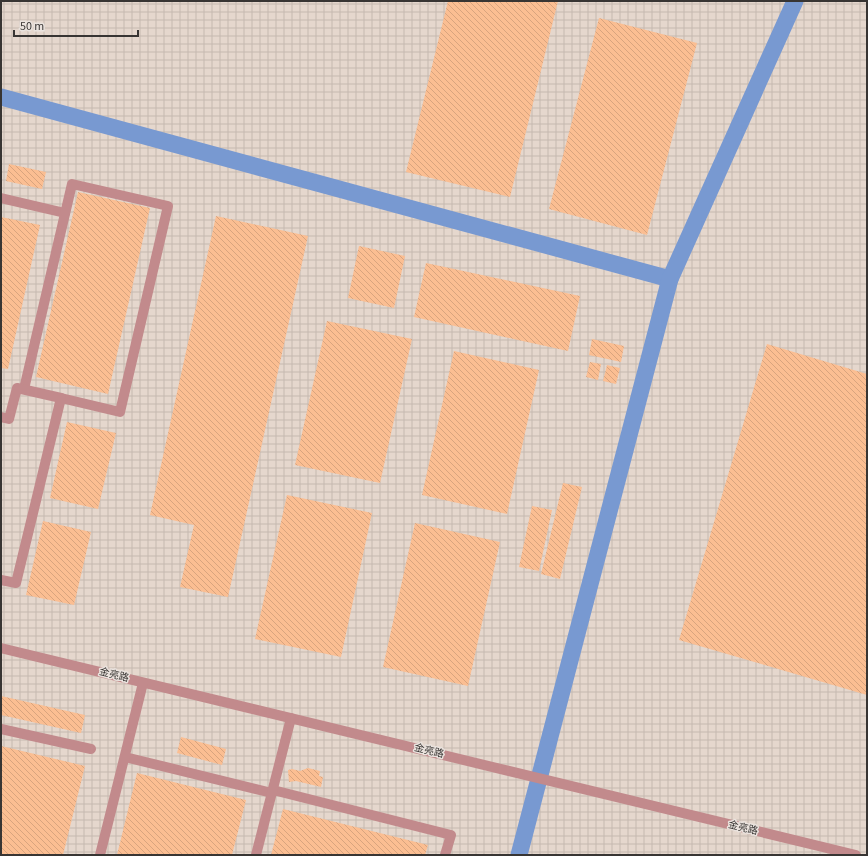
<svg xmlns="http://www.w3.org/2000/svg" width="868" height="856" viewBox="0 0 868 856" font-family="'Source Sans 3','Noto Sans SC',sans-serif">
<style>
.industrial{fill:url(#industrial-grid)}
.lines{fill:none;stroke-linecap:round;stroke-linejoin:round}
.canal{stroke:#7899d1;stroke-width:17}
.building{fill:url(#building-back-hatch)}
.minor{stroke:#c28a8c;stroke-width:10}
.labels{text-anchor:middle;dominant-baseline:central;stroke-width:3;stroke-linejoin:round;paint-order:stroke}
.street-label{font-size:10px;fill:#383533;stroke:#eae3de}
</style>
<defs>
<pattern id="industrial-grid" width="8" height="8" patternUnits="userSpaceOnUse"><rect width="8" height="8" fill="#e5d7cd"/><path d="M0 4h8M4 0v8" fill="none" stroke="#c5b9b0"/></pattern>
<pattern id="building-back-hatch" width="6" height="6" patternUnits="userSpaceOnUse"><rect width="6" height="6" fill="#fbbe92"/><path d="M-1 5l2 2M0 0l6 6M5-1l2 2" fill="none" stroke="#d8a47e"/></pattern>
</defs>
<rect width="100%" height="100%" fill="#eae3de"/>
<!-- industrial -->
<rect class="industrial" x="1" y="1" width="866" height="854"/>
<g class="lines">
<!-- canal -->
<g class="canal">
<path d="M1 97 670 279"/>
<path d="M519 855 670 279 795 1"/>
</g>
</g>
<!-- building -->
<g class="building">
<path d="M448 1H558L510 197 406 172Z"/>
<path d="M599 18 697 43 647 235 549 209Z"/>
<path d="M9 164 46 172 42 189 6 181Z"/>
<path d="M78 192 150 208 108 394 36 377Z"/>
<path d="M216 216 308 236 228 597 180 587 194 525 150 515Z"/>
<path d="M1 217 40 225 8 369 1 368Z"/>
<path d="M359 246 405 256 394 308 348 298Z"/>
<path d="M426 263 580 296 568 351 414 317Z"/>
<path d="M327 321 412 339 380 483 295 465Z"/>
<path d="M592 339 624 346 621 362 589 355Z"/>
<path d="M767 344 867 374V695L679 640Z"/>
<path d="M454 351 539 370 507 514 422 495Z"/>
<path d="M590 362 601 364 598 380 586 377Z"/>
<path d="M607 365 620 368 616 384 603 381Z"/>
<path d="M67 422 116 433 98 509 50 498Z"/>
<path d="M563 483 582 487 560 579 541 574Z"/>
<path d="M287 495 372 513 341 657 255 639Z"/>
<path d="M532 506 552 510 539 571 519 567Z"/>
<path d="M43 521 91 532 74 605 26 595Z"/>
<path d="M415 523 500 542 468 686 383 667Z"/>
<path d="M1 696 85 715 81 733 1 715Z"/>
<path d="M181 737 226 749 222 765 177 753Z"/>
<path d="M1 746 85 766 63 855H1Z"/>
<path d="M308 768 320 771 319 776 323 777 321 787 296 781 289 782 288 770 292 769 300 771Z"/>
<path d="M137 773 246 800 232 855H117Z"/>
<path d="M283 809 428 845 425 855H271Z"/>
</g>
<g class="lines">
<!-- minor -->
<g class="minor">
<path d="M1 198 65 213"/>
<path d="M24 389 72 184 168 206 120 412 61 398"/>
<path d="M1 417 9 419 17 388 61 398 16 583 1 580"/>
<path d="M1 648 856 855"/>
<path d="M1 729 91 749"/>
<path d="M125 757 272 793"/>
<path d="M273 790 451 835 445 855"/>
<path d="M100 855 143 683"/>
<path d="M256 855 291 718"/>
</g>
</g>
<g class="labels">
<!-- street labels -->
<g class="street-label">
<text transform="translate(114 675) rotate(14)">金亮路</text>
<text transform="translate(429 751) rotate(14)">金亮路</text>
<text transform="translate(743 828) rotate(14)">金亮路</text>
</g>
</g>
<!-- border -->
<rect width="868" height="856" fill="none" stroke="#383533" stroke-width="4"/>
<!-- scale -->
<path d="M14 30v6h124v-6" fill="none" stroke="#383533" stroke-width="2"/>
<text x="20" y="30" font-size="12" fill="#383533" stroke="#eae3de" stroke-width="3" paint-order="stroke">50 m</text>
</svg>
